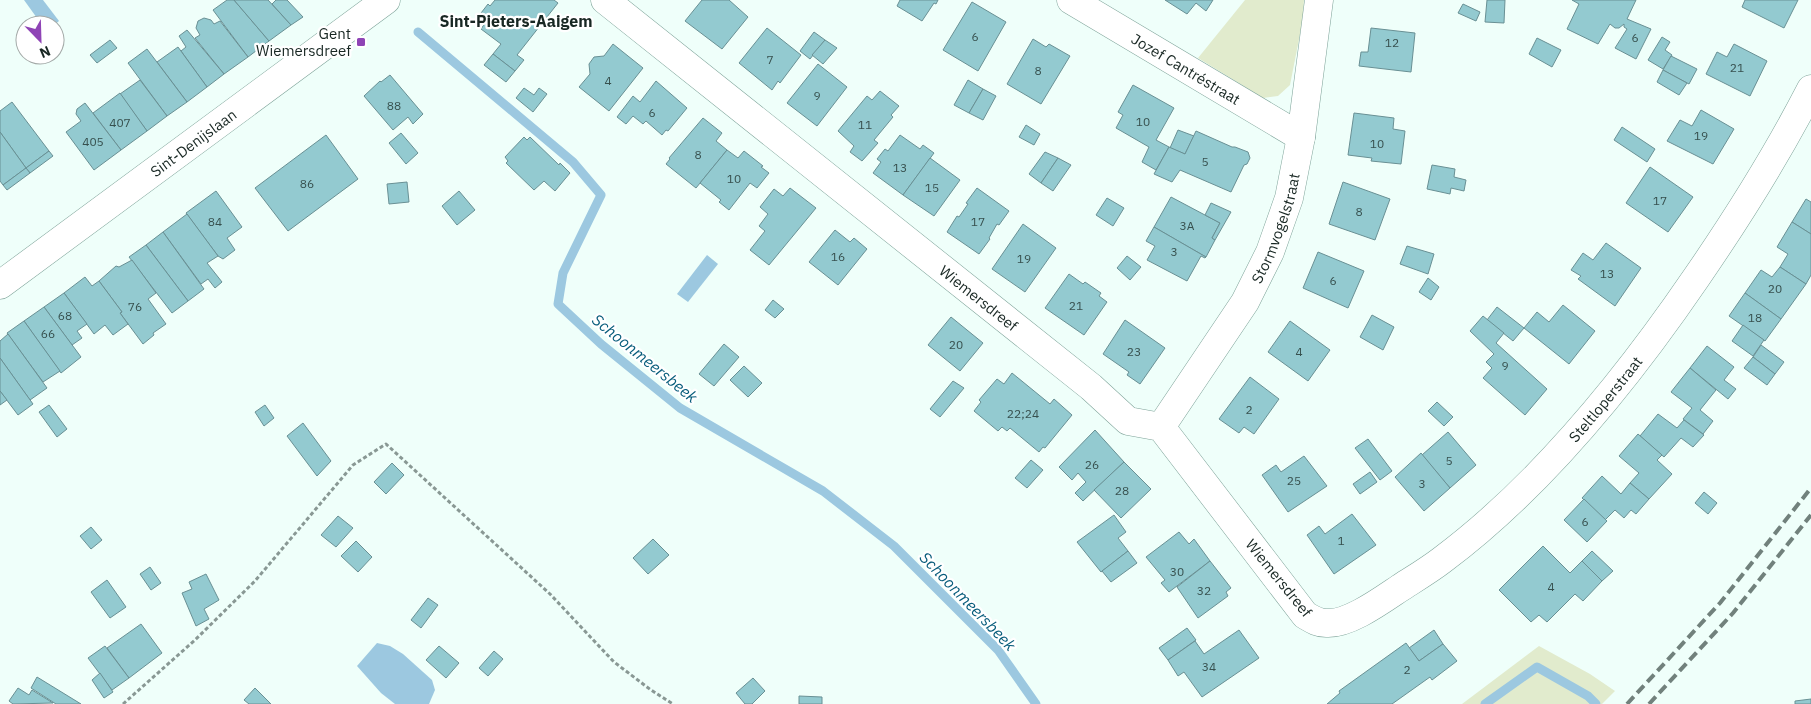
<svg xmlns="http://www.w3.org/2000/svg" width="1811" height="704" viewBox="0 0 1811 704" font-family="'IBM Plex Sans',sans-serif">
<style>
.green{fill:#e1ebcd}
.water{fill:#9cc8e0}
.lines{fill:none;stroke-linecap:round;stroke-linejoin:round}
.stream{stroke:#9cc8e0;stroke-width:9}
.building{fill:#93cad0;stroke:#699094}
.minor-casing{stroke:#7ea399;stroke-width:29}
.path{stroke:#899894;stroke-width:3;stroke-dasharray:4 2.5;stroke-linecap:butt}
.minor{stroke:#fff;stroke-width:28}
.rail{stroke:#71817c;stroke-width:4;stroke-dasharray:10 5;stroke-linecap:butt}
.poi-dot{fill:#8f44b6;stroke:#fff;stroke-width:2}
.labels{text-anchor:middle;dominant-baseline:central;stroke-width:4.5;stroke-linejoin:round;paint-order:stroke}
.number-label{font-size:12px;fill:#37504e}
.poi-label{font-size:15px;fill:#182723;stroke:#fff;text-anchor:end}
.street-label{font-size:15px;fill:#182723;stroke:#fff}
.neighbourhood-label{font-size:16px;font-weight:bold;fill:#182723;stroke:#fff}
.water-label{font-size:16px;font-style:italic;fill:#075c7b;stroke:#fff}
</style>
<rect width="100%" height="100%" fill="#effffa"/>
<!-- green -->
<g class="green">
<path d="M1245 0H1304L1303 19 1290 85 1278 96 1263 98 1198 58Z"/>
<path d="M1539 646 1590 674 1615 691 1602 704H1462Z"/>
</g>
<!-- water -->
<g class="water">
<path d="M24 0H43L59 21 54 25H42Z"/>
<path d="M707 255 718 264 688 302 677 294Z"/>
<path d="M377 643 390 646 403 654 432 680 435 690 429 704H395L381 693 357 666Z"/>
</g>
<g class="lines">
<!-- stream -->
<g class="stream">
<path d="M418 32 573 162 601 195 563 273 558 304 601 344 680 408 823 491 894 546 998 650 1036 704"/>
<path d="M1485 704 1537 667 1588 696 1596 704"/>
</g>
</g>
<!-- building -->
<g class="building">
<path d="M227 0H234L269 41 248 57 213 10Z"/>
<path d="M234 0H268L291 25 269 41Z"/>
<path d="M276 0H287L303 17 291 25 272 4Z"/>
<path d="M495 0H554L558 3 517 55 524 60 515 71 493 54 501 44 481 29 488 19 481 13 488 4 490 6Z"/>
<path d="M702 0H729L748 17 722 49 685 21Z"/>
<path d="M900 0H938L936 4 934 3 922 21 897 6Z"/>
<path d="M1165 0H1213L1206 11 1196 3 1187 14Z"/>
<path d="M1487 0H1505L1504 23 1485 22Z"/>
<path d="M1572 0H1636L1627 19 1651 29 1636 59 1615 48 1627 29 1624 27V24L1619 28H1615L1610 24 1598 44 1567 29 1579 4Z"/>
<path d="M1745 0H1798L1784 28 1742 7Z"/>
<path d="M972 2 1006 22 978 71 943 50Z"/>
<path d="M1463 4 1480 12 1476 21 1458 13Z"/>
<path d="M204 18 211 20 214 24 220 21 248 57 224 74 195 38 200 35 196 28 198 21Z"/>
<path d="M767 28 801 55 780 83 778 81 772 90 739 63Z"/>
<path d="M1371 28 1415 33 1411 72 1359 66 1361 52H1368Z"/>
<path d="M187 30 224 74 207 87 181 51 186 47 179 36Z"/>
<path d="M814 32 825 40 810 59 800 51Z"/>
<path d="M1662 37 1670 42 1665 50 1672 55 1663 69 1648 60Z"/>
<path d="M1537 38 1561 50 1552 67 1529 54Z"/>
<path d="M1033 39 1046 47 1049 44 1070 56 1041 104 1007 84Z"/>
<path d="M110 40 117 48 97 63 90 55Z"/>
<path d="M825 40 837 48 823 64 812 55Z"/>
<path d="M613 44 643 68 609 111 579 87 590 74 589 64 594 57 604 56Z"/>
<path d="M1734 44 1767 61 1750 96 1706 74 1717 52 1727 57Z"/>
<path d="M178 47 207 87 187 102 157 62Z"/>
<path d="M147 49 187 102 167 116 128 63Z"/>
<path d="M493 54 515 71 506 82 484 65Z"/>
<path d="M1671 56 1697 69 1689 84 1663 70Z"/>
<path d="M818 64 847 87 817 126 787 103Z"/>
<path d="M1663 70 1687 83 1679 95 1657 82Z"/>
<path d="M390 75 423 114 413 124 408 117 393 130 364 96 380 81 381 82Z"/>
<path d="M140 80 167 116 147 131 120 94Z"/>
<path d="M968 80 983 89 969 113 954 105Z"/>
<path d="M656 81 687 108 668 131 666 130 662 135 646 121 643 124 633 116 626 124 617 117 633 96 640 102Z"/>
<path d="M1133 85 1174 108 1156 140 1169 147 1156 170 1142 162 1149 147 1116 128 1123 115 1118 112Z"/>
<path d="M524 88 534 95 539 88 547 94 533 112 516 98Z"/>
<path d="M983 89 996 96 983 120 969 113Z"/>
<path d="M880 91 899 106 891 115 893 117 874 140 878 143 862 161 850 152 854 146 838 131 867 96 872 100Z"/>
<path d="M120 93 147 131 121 150 93 113Z"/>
<path d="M12 102 49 151 26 168 0 132V111Z"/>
<path d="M85 103 121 150 94 170 66 132 81 121 76 114 77 109Z"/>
<path d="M1701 110 1734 129 1713 164 1667 141 1680 120 1692 126Z"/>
<path d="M1354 113 1394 118 1393 129 1405 131 1401 164 1371 161 1372 158 1348 155Z"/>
<path d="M703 118 722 133 716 141 727 150 696 188 666 164 670 159 669 158Z"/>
<path d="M1026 125 1040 134 1034 145 1019 137Z"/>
<path d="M1622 127 1655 149 1647 162 1614 140Z"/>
<path d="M1178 130 1194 136 1185 154 1170 148Z"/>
<path d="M1196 131 1232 147H1235L1248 152 1250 158 1247 164 1244 165 1231 192 1180 170 1172 182 1154 174 1169 147 1185 154Z"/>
<path d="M0 132 26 168 3 185 0 181Z"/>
<path d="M401 133 418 153 406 164 389 143Z"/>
<path d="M326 135 358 179 288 231 255 188Z"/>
<path d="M900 135 920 149 923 145 934 153 903 195 873 173 881 162 877 159 885 149 888 151Z"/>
<path d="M524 137 527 140 530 137 559 165 560 163 570 173 555 191 544 181 534 190 506 163 508 161 505 157Z"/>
<path d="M727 150 738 158 744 151 763 166 761 167 769 173 757 188 750 183 729 210 719 202 721 200 700 183Z"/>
<path d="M49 151 53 156 30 173 26 168Z"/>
<path d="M1045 152 1058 158 1041 183 1029 174Z"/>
<path d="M930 158 960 180 934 216 903 195Z"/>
<path d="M1058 158 1071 165 1053 191 1041 183Z"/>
<path d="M1432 165 1455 169 1454 177 1466 180 1464 191 1451 188 1450 194 1427 189Z"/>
<path d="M1650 167 1693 197 1668 232 1626 203Z"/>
<path d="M26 168 30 173 7 190 3 185Z"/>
<path d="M407 182 409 202 389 204 387 184Z"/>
<path d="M1343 182 1390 199 1375 240 1329 224Z"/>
<path d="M790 188 816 208 769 265 750 250 765 231 759 226 768 214 760 207 774 189 783 196Z"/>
<path d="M977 188 1009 211 999 225 997 224 989 238 990 239 979 254 947 232 957 216 959 217 968 204 966 203Z"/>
<path d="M216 191 242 227 227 238 235 250 223 259 218 256 186 213Z"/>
<path d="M459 191 475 210 457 225 442 206Z"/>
<path d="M1171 197 1220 223 1212 238 1215 240 1206 257 1154 227Z"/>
<path d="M1107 198 1124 208 1113 226 1096 215Z"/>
<path d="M1806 199 1811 202V234L1792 222Z"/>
<path d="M1211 203 1231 212 1215 240 1212 238 1220 223 1205 215Z"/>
<path d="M187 214 218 256 207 263 222 282 215 288 208 279 201 284 163 232Z"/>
<path d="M1792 222 1811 234V275L1806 284 1780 267 1788 254 1777 247Z"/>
<path d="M1023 224 1056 248 1025 292 992 269Z"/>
<path d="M1154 227 1206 257 1205 258 1201 256 1187 281 1147 260 1155 246 1146 241Z"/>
<path d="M835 230 850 242 854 238 867 249 838 285 809 262Z"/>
<path d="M163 232 204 289 188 301 146 245Z"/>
<path d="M1606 243 1641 268 1615 306 1578 279 1581 276 1571 270 1583 253 1593 260Z"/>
<path d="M146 245 188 301 172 313 129 257Z"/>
<path d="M1407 246 1434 254 1428 274 1400 264Z"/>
<path d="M1318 252 1364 271 1348 308 1303 288Z"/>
<path d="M1127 256 1141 267 1130 280 1117 268Z"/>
<path d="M132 260 156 293 148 299 166 324 153 333 154 335 143 344 120 313 122 312 99 281 116 266 119 267Z"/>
<path d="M1780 267 1806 284 1781 319 1745 293 1761 270 1772 277Z"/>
<path d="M1069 274 1083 284 1085 282 1101 293 1099 296 1107 302 1084 335 1045 308Z"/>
<path d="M85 277 92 286 99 281 122 312 120 313 128 324 113 335 105 325 94 334 64 293Z"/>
<path d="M1428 278 1439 287 1431 300 1419 292Z"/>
<path d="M64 293 87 324 77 331 82 338 72 345 44 307Z"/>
<path d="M1745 293 1781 319 1765 341 1729 316Z"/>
<path d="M773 300 784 309 775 318 765 310Z"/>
<path d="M1563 305 1595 331 1569 364 1524 328 1537 312 1549 322Z"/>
<path d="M44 307 81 357 61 373 24 321Z"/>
<path d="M1497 307 1524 328 1513 341 1487 320Z"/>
<path d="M1372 315 1394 327 1383 350 1360 337Z"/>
<path d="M1483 316 1504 333 1496 343 1547 389 1525 415 1483 378 1492 368 1486 362 1494 354 1470 331Z"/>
<path d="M951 317 983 343 960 371 928 345Z"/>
<path d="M1125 320 1165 348 1140 384 1127 375 1129 372 1103 354Z"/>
<path d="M24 321 60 371 43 382 7 333Z"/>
<path d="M1290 321 1330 350 1308 381 1268 352Z"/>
<path d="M1743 325 1764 340 1753 356 1732 341Z"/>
<path d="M8 334 47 388 30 400 0 358V341Z"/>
<path d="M724 344 739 357 714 386 699 374Z"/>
<path d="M1761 345 1784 362 1775 374 1753 357Z"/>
<path d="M1707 346 1734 367 1724 380 1736 389 1728 399 1690 368Z"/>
<path d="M1753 357 1775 374 1767 385 1744 368Z"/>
<path d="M0 358 33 404 18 415 0 391Z"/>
<path d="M744 366 762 383 748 397 730 380Z"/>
<path d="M1690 368 1716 390 1700 410 1713 421 1703 434 1683 419 1692 408 1671 392Z"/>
<path d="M1012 373 1050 404 1054 399 1072 415 1045 448 1043 447 1039 452 1010 428 1007 431 1002 427 998 431 974 411 981 402 979 400 997 379 1004 384Z"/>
<path d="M1250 377 1279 399 1254 434 1244 427 1239 433 1219 419Z"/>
<path d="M953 381 964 388 940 417 930 409Z"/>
<path d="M0 391 7 400 0 405Z"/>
<path d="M1437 402 1453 417 1444 426 1428 411Z"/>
<path d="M49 405 67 429 57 437 39 412Z"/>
<path d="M265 405 274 418 264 426 255 412Z"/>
<path d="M1658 414 1677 428 1684 420 1704 435 1693 447 1681 438 1664 457 1640 436Z"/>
<path d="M303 423 331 461 317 476 287 436Z"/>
<path d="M1095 430 1124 462 1083 501 1075 493 1086 482 1078 473 1072 480 1059 467Z"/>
<path d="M1448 432 1476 465 1450 488 1422 455Z"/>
<path d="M1638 434 1662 455 1657 460 1672 474 1649 499 1630 483 1639 473 1619 456Z"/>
<path d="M1368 439 1392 471 1380 480 1355 448Z"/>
<path d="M1421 453 1450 488 1424 511 1395 477Z"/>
<path d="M1304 456 1327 486 1288 512 1262 475 1276 465 1281 472Z"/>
<path d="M1031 460 1043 470 1027 488 1015 478Z"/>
<path d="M1124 462 1151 489 1121 518 1094 490Z"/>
<path d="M392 463 404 475 386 494 374 482Z"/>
<path d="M1370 472 1377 482 1360 494 1353 484Z"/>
<path d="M1602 476 1621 494 1630 483 1649 499 1636 514 1631 510 1624 518 1615 510 1605 520 1582 498Z"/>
<path d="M1704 492 1717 503 1708 514 1695 503Z"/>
<path d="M1584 499 1607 521 1587 542 1564 520Z"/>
<path d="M1352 514 1376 545 1334 574 1307 535 1319 526 1325 534Z"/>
<path d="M1114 515 1126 532 1118 538 1128 551 1101 572 1077 542Z"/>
<path d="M338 516 353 528 336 547 321 535Z"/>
<path d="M91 527 102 540 91 549 80 536Z"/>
<path d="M1179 532 1189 544 1194 539 1210 561 1169 592 1161 583 1165 580 1146 557Z"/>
<path d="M653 539 669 555 648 574 633 558Z"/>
<path d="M356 541 372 557 358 572 341 556Z"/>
<path d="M1543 546 1570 573 1582 561 1602 581 1583 601 1575 594 1547 622 1539 615 1531 622 1499 590Z"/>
<path d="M1128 551 1137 563 1111 582 1102 571Z"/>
<path d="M1592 551 1613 571 1602 581 1582 561Z"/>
<path d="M1210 561 1231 588 1226 592 1228 596 1198 618 1177 587Z"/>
<path d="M150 567 161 583 151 590 140 574Z"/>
<path d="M206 574 219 600 204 609 209 619 196 626 182 593 192 589 189 582Z"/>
<path d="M107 580 126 607 110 618 91 592Z"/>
<path d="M428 598 438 605 421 628 411 620Z"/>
<path d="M141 624 162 653 129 678 107 648Z"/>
<path d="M1187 628 1196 640 1168 660 1159 648Z"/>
<path d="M1239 630 1259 658 1202 697 1184 672 1178 676 1168 660 1195 641 1204 654Z"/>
<path d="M1434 630 1443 644 1419 661 1409 648Z"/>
<path d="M1406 643 1419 661 1443 644 1457 661 1432 680 1430 677 1392 704H1327L1340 693 1339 691Z"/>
<path d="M105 646 129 678 112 690 88 658Z"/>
<path d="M439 646 459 663 446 678 426 660Z"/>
<path d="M494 651 503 659 488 676 479 668Z"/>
<path d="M100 673 113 692 104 698 92 680Z"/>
<path d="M37 677 81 704H56L31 688Z"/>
<path d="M753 678 765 691 752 704H745L736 693Z"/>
<path d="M18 688 29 695 32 690 53 703 13 704 9 701Z"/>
<path d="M255 688 271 704H249L244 700Z"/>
<path d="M799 696 822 697V704H799Z"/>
<path d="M1811 699V704H1795V701Z"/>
</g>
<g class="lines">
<!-- minor casing -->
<g class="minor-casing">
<g id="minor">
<path id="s1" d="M605 0 1091 387 1128 421 1161 427 1305 615C1312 619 1317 623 1326 623 1348 625 1382 600 1400 588 1414 579 1429 570 1442 560 1541 486 1627 379 1696 278 1738 217 1777 155 1811 89"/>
<path id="s2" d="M1071 0 1301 137"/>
<path id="s3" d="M0 285 386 0"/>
<path id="s4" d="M1161 427 1245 302 1270 252 1289 198 1301 137 1319 0"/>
</g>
</g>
<!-- path -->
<path class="path" d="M123 704 195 640 255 581 353 465 386 444 550 594 614 662 651 690 673 704"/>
<!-- minor -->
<use href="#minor" class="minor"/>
<!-- rail -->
<g class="rail">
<path d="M1627 704 1720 603 1811 488"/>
<path d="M1649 704 1733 613 1811 515"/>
</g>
</g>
<!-- markers -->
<rect class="poi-dot" x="356" y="37" width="10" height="10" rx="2.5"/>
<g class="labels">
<!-- number labels -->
<g class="number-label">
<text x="975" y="36">6</text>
<text x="1635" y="37">6</text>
<text x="1392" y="42">12</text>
<text x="770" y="59">7</text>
<text x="1737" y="67">21</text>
<text x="1038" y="70">8</text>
<text x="608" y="80">4</text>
<text x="817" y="95">9</text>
<text x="394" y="105">88</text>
<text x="652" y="112">6</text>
<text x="1143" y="121">10</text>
<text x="120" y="122">407</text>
<text x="865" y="124">11</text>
<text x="1701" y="135">19</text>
<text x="93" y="141">405</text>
<text x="1377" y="143">10</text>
<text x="698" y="154">8</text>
<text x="1205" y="161">5</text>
<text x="900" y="167">13</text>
<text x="734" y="178">10</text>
<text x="307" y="183">86</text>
<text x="932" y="187">15</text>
<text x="1660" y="200">17</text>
<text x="1359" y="211">8</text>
<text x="215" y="221">84</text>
<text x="978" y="221">17</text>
<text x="1187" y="225">3A</text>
<text x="1174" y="251">3</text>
<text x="838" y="256">16</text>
<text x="1024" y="258">19</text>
<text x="1607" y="273">13</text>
<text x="1333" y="280">6</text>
<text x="1775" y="288">20</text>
<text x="1076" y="305">21</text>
<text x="135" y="306">76</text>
<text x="65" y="315">68</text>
<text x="1755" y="317">18</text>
<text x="48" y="333">66</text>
<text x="956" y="344">20</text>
<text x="1134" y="351">23</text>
<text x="1299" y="351">4</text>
<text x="1505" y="365">9</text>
<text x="1249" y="409">2</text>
<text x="1023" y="413">22;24</text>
<text x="1449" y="460">5</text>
<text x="1092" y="464">26</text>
<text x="1294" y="480">25</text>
<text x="1422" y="483">3</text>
<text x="1122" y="490">28</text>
<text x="1585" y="521">6</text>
<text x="1341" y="540">1</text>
<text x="1177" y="571">30</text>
<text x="1551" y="586">4</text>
<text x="1204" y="590">32</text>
<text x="1209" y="666">34</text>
<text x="1407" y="669">2</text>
</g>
<!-- poi labels -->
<g class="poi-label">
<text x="351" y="33">Gent<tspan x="351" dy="17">Wiemersdreef</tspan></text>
</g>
<!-- street labels -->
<g class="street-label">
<text stroke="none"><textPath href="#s2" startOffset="134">Jozef Cantréstraat</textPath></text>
<text stroke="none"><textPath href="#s3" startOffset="240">Sint-Denijslaan</textPath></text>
<text stroke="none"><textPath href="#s4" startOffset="231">Stormvogelstraat</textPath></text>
<text stroke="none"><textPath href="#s1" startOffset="478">Wiemersdreef</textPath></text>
<text stroke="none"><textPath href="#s1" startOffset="1328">Steltloperstraat</textPath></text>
<text transform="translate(1279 578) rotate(51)">Wiemersdreef</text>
</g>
<!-- neighbourhood labels -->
<g class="neighbourhood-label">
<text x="516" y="21">Sint-Pieters-Aaigem</text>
</g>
<!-- water labels -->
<g class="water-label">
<text transform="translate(645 358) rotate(39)">Schoonmeersbeek</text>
<text transform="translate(968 601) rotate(46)">Schoonmeersbeek</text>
</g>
</g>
<!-- north arrow -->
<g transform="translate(40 40) rotate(157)"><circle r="24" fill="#ffffff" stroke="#a3a9a7"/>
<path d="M0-4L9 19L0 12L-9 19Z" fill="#8f44b6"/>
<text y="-8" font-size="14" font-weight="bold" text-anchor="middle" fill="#182723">N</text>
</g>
</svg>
